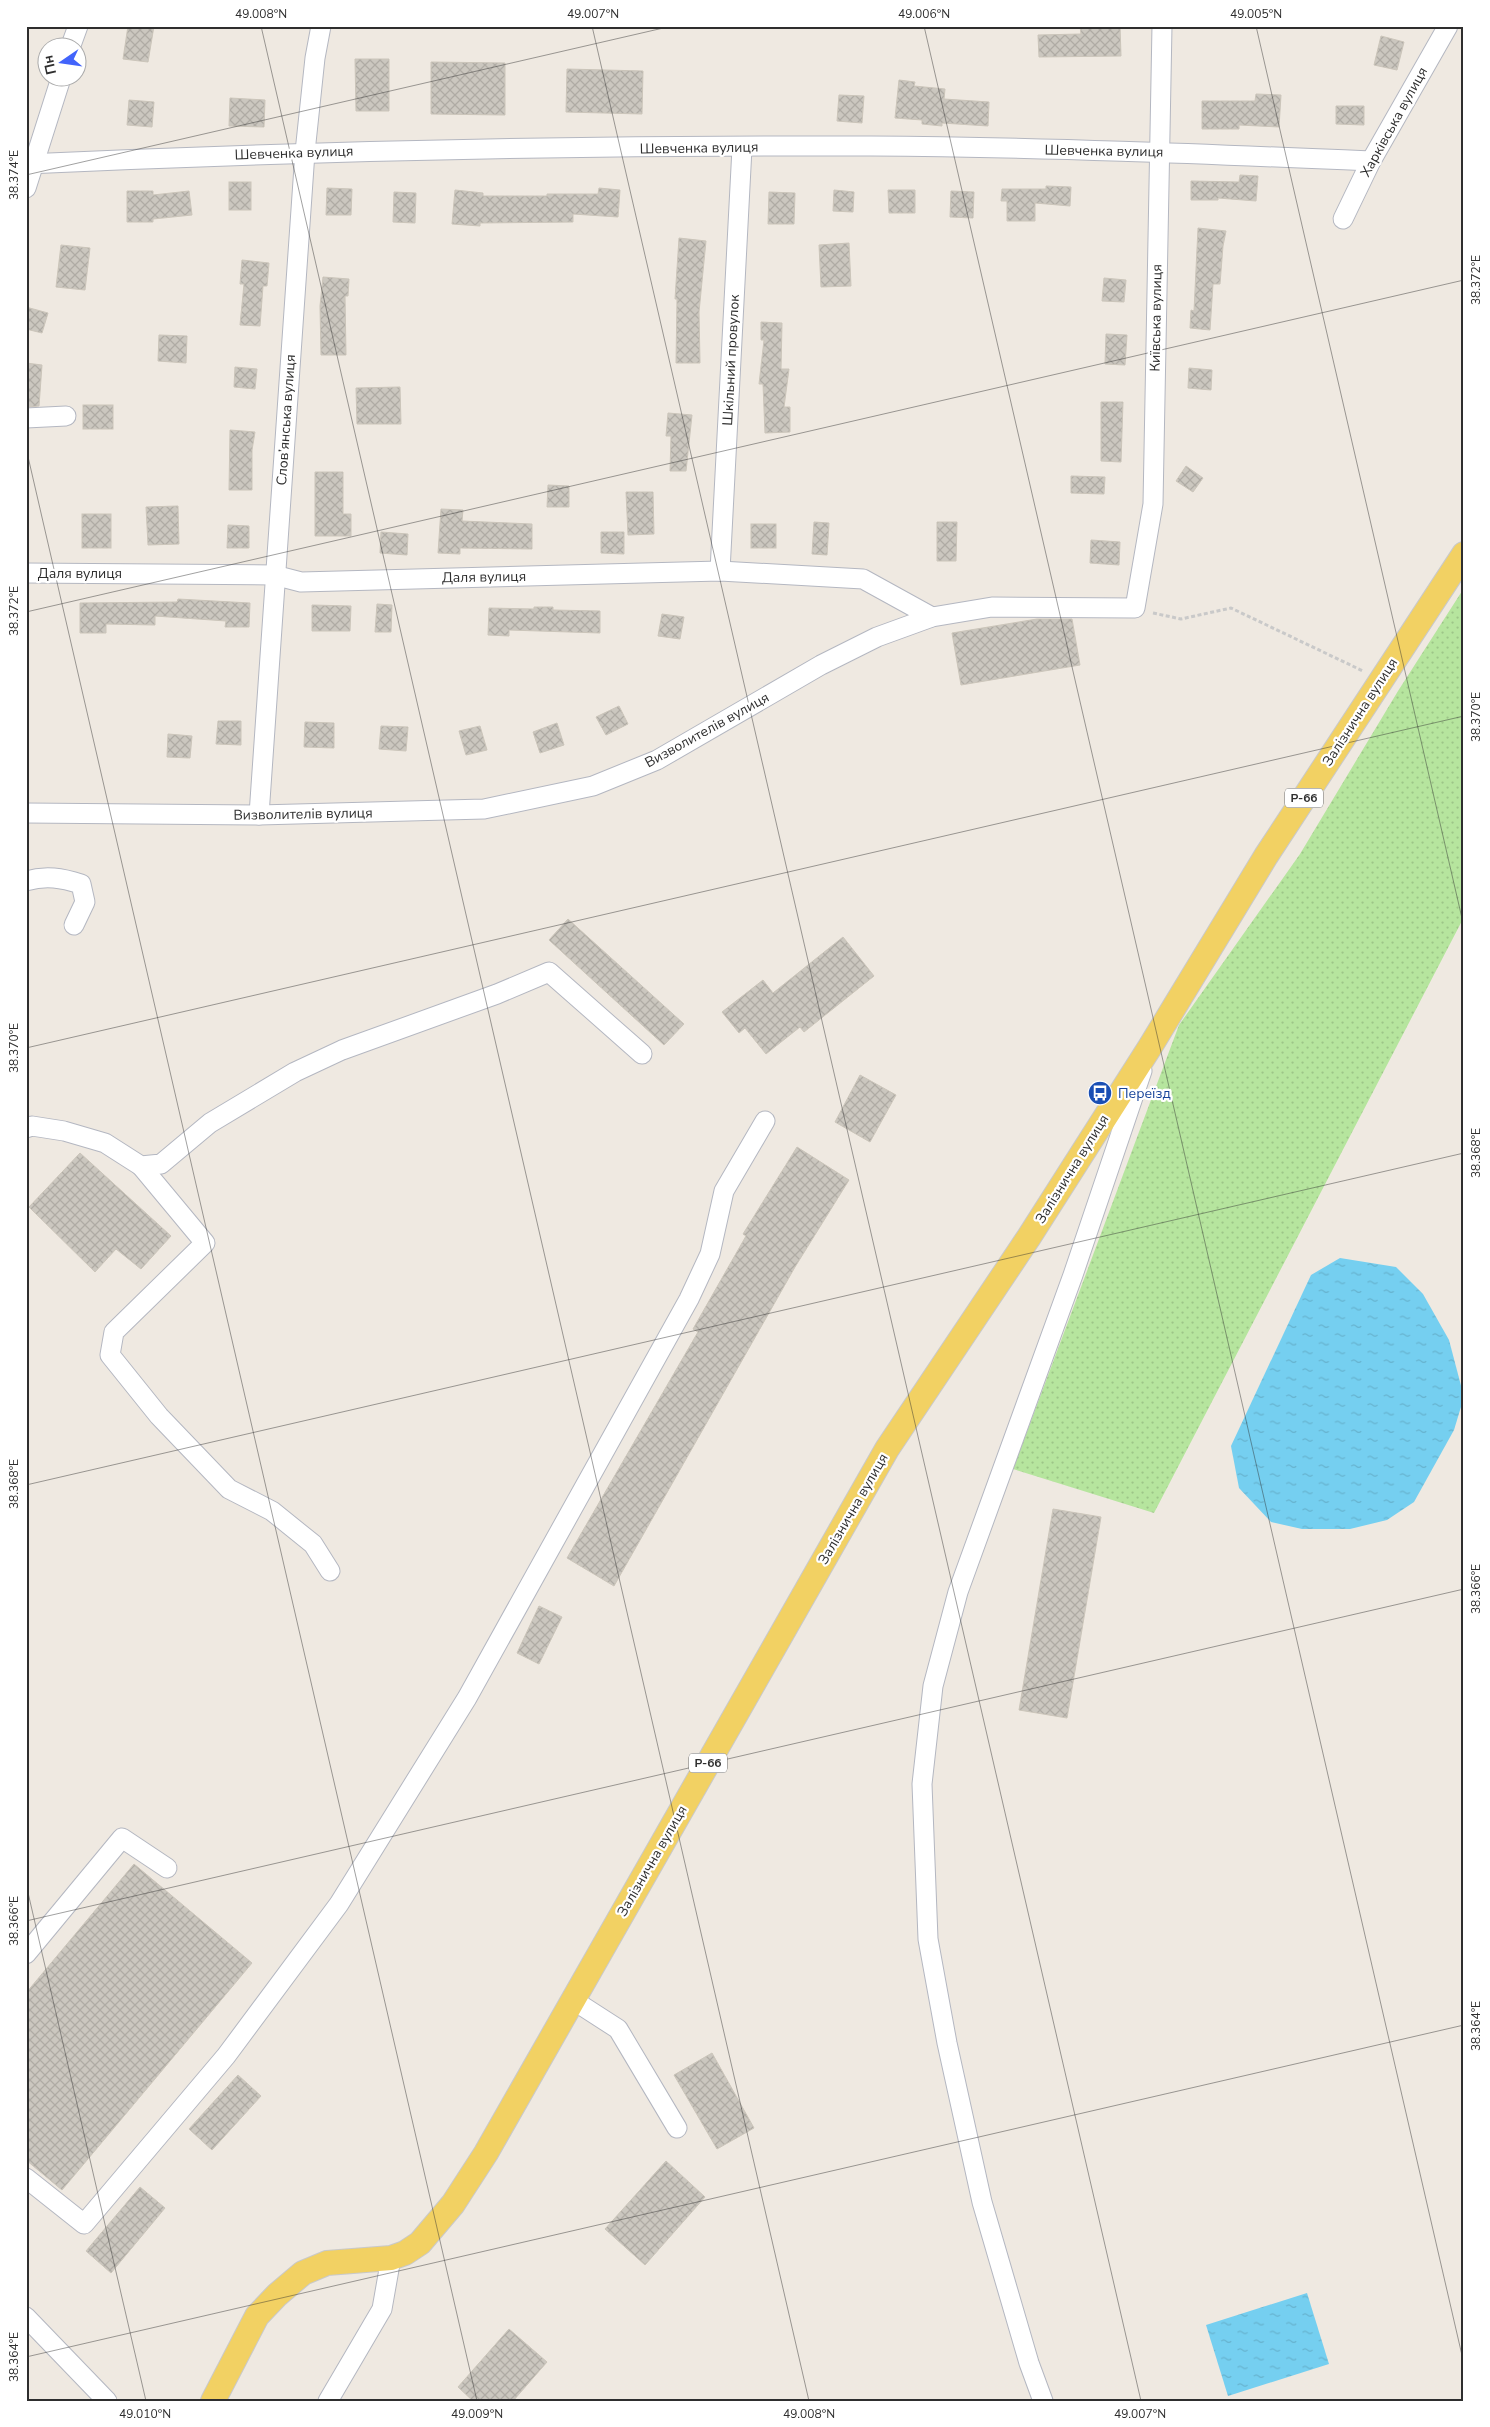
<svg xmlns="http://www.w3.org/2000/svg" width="1490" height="2427" viewBox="0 0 1490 2427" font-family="'Nunito Sans',sans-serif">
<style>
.grass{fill:url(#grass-dots)}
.water{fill:url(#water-ripples)}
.building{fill:url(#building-cross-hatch);stroke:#cbc5ba}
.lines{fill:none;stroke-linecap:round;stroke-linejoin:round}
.minor-casing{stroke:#b4b7c1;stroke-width:21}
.major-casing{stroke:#c9c9c9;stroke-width:26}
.path{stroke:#c9c9c9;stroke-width:3;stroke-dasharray:4 2.5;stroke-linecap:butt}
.minor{stroke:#fff;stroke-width:19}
.major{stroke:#f2d163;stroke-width:24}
.ticks{fill:none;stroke:#2e2e2e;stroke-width:1;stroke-opacity:0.45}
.labels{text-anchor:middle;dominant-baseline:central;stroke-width:4.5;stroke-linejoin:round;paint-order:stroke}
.shield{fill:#fff;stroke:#6d6d6d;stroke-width:1}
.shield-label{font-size:12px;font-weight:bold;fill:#2e2e2e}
.street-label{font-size:14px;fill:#2e2e2e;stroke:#fff}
.transit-label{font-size:14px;fill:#164399;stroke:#fff;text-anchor:start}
.neatline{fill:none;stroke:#2e2e2e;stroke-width:2}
.ticks-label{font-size:12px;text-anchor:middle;fill:#2e2e2e}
</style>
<defs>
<pattern id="grass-dots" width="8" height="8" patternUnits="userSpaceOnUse" patternTransform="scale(1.25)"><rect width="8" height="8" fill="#b6e59e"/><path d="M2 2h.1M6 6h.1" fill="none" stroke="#9dc588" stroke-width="1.8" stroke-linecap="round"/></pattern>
<pattern id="water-ripples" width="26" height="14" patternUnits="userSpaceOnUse" patternTransform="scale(1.25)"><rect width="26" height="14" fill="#75cff0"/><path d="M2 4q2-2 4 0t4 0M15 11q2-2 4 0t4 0" fill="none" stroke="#66b2ce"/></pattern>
<pattern id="building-cross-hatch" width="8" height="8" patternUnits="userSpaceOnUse" patternTransform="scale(1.25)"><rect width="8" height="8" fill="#cbc7bf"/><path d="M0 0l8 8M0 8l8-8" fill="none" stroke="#afaba4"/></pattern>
</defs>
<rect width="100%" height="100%" fill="#efe9e1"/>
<!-- grass -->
<path class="grass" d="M1464 588V917L1154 1513 1013 1469 1179 1025 1300 854 1398 691Z"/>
<!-- water -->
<g class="water">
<path d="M1340 1258 1396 1267 1423 1294 1449 1340 1464 1397 1454 1430 1414 1502 1387 1520 1350 1529H1302L1271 1522 1239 1488 1231 1446 1311 1275Z"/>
<path d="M1307 2293 1329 2364 1228 2396 1206 2325Z"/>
</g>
<!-- building -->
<g class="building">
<path d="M128 26H154L148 62 123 59Z"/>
<path d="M1080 26H1120L1121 56 1039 57 1038 35 1081 34Z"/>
<path d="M1381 36 1404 42 1397 70 1374 65Z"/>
<path d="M355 59H389V111H356Z"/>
<path d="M431 62 505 63V115L431 114Z"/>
<path d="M567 69 643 71 642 114 566 112Z"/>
<path d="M899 80 915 82 914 86 945 89 944 99 989 102 988 126 942 123V126L922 124V120L895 118Z"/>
<path d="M1256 94 1281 95 1279 127 1239 125V129H1202V101H1255Z"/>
<path d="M839 95 864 96 862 123 837 121Z"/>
<path d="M230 98 265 100 264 127 229 126Z"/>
<path d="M129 100 154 102 152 127 127 125Z"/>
<path d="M1336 106H1364V125L1336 124Z"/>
<path d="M1240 175 1258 176 1256 201 1218 198V200H1191V181L1239 182Z"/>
<rect x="229" y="182" width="22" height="28"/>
<path d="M1046 186 1071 187 1070 206 1035 203V221H1007V201H1001L1002 189H1046Z"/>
<path d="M327 188 352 189 351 215H326Z"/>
<path d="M599 188 620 190 618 217 573 214V222L480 223V226L452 224 455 190 483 193V196H547V194H598Z"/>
<path d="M834 190 854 192 853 212 833 211Z"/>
<path d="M888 190H915V213H889Z"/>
<path d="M127 191H153V195L189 191 192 215 153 219V222H127Z"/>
<path d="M951 191 974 192 973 218 950 217Z"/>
<path d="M394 192 416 193 415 223 393 222Z"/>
<path d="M769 192 795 193 794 224H768Z"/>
<path d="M1198 228 1226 231 1223 246 1220 284H1213L1210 330 1190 328 1191 310 1194 311Z"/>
<path d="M679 238 706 241 699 312 700 363H676L677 299H675Z"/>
<path d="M849 243 851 286 821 287 819 245Z"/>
<path d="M61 245 90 248 85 290 56 287Z"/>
<path d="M242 260 269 263 267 286H263L260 326 240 325 244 284H240Z"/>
<path d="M323 277 349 279 348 296H345L346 355H321L320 306Z"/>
<path d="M1104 278 1126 280 1124 302 1102 301Z"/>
<path d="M26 307 48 313 42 333 26 329Z"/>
<path d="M761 322 782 323 781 369H789L784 407H790V432L765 433 763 384H759L764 340H761Z"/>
<path d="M1106 334 1127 335 1125 365 1105 364Z"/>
<path d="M159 335 187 336 186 363 158 361Z"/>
<path d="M26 363 42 365 39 406 26 407Z"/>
<path d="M235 367 257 369 255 389 234 387Z"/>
<path d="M1189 368 1212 370 1211 390 1188 388Z"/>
<path d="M400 387 401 424H357L356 388Z"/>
<path d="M1101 402H1123L1121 462 1101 461Z"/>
<rect x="83" y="405" width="30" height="24"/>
<path d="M668 413 692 415 686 471H670L671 436H666Z"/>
<path d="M230 430 255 432 252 450V490H229Z"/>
<path d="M1186 466 1203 478 1193 492 1176 481Z"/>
<path d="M315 472H343V514H351V536H315Z"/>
<path d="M1071 476 1105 477 1104 494 1071 493Z"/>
<path d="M548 485 569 486V507H547Z"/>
<path d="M626 492H653L654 534 628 535Z"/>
<path d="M178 506 179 544 148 545 146 507Z"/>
<path d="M441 509 463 510 462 521 532 524V549L460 548V554L438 553Z"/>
<rect x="82" y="514" width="29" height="34"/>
<path d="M814 522 829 523 827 555 812 554Z"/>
<path d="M937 522H957L956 561H937Z"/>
<rect x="751" y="524" width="25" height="24"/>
<path d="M228 525 249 526V548H227Z"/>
<path d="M381 532 408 534 407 555 380 553Z"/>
<path d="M601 532H624V554L601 553Z"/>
<path d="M1091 540 1120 542 1119 565 1090 563Z"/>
<path d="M178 599 250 603 249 627H225L226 621 155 616V625L106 624V633H80V603L177 602Z"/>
<path d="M377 604 392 605 391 632H375Z"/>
<path d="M312 605 351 606 350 631H312Z"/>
<path d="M534 607H553V610L600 611V633L509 630V636L488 635 489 608 534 609Z"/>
<path d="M662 614 684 617 680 639 658 636Z"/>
<path d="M1037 619H1072L1080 665 961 685 952 633Z"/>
<path d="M619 706 628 724 606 735 596 717Z"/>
<path d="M218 721H241V745L216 744Z"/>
<path d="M305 722 334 723V748L304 747Z"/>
<path d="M557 723 564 745 540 753 533 732Z"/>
<path d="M381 726 408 727 406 751 379 749Z"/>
<path d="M480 726 487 750 466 755 459 731Z"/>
<path d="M168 734 192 736 190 758 167 757Z"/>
<path d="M568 919 684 1024 664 1045 549 940Z"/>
<path d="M843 937 874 976 804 1032 800 1027 766 1054 745 1028 739 1033 722 1012 763 980 773 993Z"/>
<path d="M860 1075 896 1095 870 1142 835 1122Z"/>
<path d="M797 1147 849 1180 795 1267 614 1586 567 1558 698 1332 693 1329 746 1236 743 1234Z"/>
<path d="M80 1153 171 1236 141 1269 116 1249 95 1272 29 1207Z"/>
<path d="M1053 1509 1101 1517 1067 1718 1019 1710Z"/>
<path d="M539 1606 562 1617 539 1664 517 1653Z"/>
<path d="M134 1864 252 1963 62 2190 26 2160V1993Z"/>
<path d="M712 2053 754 2128 717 2149 674 2075Z"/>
<path d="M238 2075 261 2096 212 2150 189 2129Z"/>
<path d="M666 2161 705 2197 645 2265 605 2229Z"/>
<path d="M140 2187 165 2208 111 2273 86 2251Z"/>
<path d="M509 2329 547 2362 513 2401H473L458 2387Z"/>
</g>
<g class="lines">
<!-- minor casing -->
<g class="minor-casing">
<g id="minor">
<path d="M70 48 78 26"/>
<path d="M26 164C308 151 589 145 871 146 1038 147 1205 154 1371 161"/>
<path d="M26 188 61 78"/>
<path d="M1343 219 1371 161 1448 26"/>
<path d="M26 418 66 416"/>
<path d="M720 571 742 148"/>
<path d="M26 573 274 575 301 582 720 571 863 579 932 617"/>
<path d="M26 813 259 815 484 809 593 786 657 760 821 665 877 637 932 617 992 607 1135 608 1153 504 1162 26"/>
<path d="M259 815 305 152 315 58 321 26"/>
<path d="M26 881C46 875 62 878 81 884L85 902 74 925"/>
<path d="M26 1128 32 1126 64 1131 105 1143 141 1166 161 1164 210 1123 295 1072 342 1050 497 994 549 972 642 1054"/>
<path d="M141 1166 205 1243 114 1332 110 1355 159 1416 229 1489 272 1511 313 1544 330 1571"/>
<path d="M26 1954 122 1838 167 1868"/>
<path d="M573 2000 618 2029 677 2128"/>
<path d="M26 2178 84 2224 226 2056 339 1904 467 1698 689 1299 710 1254 724 1191 765 1121"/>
<path d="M26 2317 107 2401"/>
<path d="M328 2401 382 2309 391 2258"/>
<path d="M1043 2401 1029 2363 982 2202 947 2043 928 1939 922 1784 933 1686 958 1592 1073 1275 1142 1071"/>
</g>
</g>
<!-- major casing -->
<g class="major-casing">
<path id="major" d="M213 2401 257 2316 277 2295 303 2273 327 2263 391 2258 405 2253 420 2243 453 2204 486 2153 887 1449 1029 1237 1150 1047 1266 856 1464 554"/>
</g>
<!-- path -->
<path class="path" d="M1153 613 1181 619 1231 608 1363 671"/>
<!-- minor -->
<use href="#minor" class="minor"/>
<!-- major -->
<use href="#major" class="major"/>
</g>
<!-- ticks -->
<path class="ticks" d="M261 26 809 2401M592 26 1141 2401M924 26 1464 2364M1256 26 1464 927M26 175 672 26M26 448 477 2401M26 612 1464 280M26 1048 1464 716M26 1485 1464 1153M26 1884 146 2401M26 1921 1464 1589M26 2357 1464 2025"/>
<!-- icons -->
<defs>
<g id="bus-disc" transform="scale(1.25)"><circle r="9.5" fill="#1a4fb4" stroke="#fff"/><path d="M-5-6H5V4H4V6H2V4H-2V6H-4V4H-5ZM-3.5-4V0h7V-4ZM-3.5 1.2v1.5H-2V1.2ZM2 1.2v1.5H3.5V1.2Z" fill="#fff"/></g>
</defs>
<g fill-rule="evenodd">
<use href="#bus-disc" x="1100" y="1093"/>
</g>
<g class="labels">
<!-- shield labels -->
<g class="shield">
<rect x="1285" y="788.5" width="38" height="19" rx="4"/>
<rect x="689" y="1753.5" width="38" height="19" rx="4"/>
</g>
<g class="shield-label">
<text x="1304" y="798">Р-66</text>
<text x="708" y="1763">Р-66</text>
</g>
<!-- street labels -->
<g class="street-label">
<text transform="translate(1394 122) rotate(-61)">Харківська вулиця</text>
<text transform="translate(699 148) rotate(-1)">Шевченка вулиця</text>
<text transform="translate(1104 151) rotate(1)">Шевченка вулиця</text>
<text transform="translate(294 153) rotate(-2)">Шевченка вулиця</text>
<text transform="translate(1156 318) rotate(-89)">Київська вулиця</text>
<text transform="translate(731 360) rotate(-87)">Шкільний провулок</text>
<text transform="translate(286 420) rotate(-86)">Слов’янська вулиця</text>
<text x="80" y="573">Даля вулиця</text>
<text transform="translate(484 577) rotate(-1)">Даля вулиця</text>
<text transform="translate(1360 712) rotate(-57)">Залізнична вулиця</text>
<text transform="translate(707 730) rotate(-29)">Визволителів вулиця</text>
<text transform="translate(303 814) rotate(-1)">Визволителів вулиця</text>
<text transform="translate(1072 1169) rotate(-58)">Залізнична вулиця</text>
<text transform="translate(853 1509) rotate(-60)">Залізнична вулиця</text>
<text transform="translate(652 1861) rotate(-60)">Залізнична вулиця</text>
</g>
<!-- transit labels -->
<g class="transit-label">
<text x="1118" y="1093">Переїзд</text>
</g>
</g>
<!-- border -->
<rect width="1490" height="2427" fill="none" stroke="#ffffff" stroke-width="55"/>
<!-- north arrow -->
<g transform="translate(62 62) rotate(257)"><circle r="24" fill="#ffffff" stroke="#ababab"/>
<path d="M0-4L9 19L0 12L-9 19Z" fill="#4264fb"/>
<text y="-8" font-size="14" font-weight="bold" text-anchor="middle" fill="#2e2e2e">Пн</text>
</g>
<rect x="28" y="28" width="1434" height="2372" class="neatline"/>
<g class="ticks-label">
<text x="261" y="18">49.008°N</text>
<text x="593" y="18">49.007°N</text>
<text x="924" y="18">49.006°N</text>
<text x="1256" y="18">49.005°N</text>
<text transform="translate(14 175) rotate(-90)" y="4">38.374°E</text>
<text transform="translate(1476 280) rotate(-90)" y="4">38.372°E</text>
<text transform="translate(14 611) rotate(-90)" y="4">38.372°E</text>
<text transform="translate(1476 717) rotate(-90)" y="4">38.370°E</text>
<text transform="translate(14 1048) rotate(-90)" y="4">38.370°E</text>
<text transform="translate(1476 1153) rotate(-90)" y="4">38.368°E</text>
<text transform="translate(14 1484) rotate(-90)" y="4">38.368°E</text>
<text transform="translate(1476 1589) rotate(-90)" y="4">38.366°E</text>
<text transform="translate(14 1921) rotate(-90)" y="4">38.366°E</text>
<text transform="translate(1476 2026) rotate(-90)" y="4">38.364°E</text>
<text transform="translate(14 2357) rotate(-90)" y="4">38.364°E</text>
<text x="145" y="2418">49.010°N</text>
<text x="477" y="2418">49.009°N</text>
<text x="809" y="2418">49.008°N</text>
<text x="1140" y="2418">49.007°N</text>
</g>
</svg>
